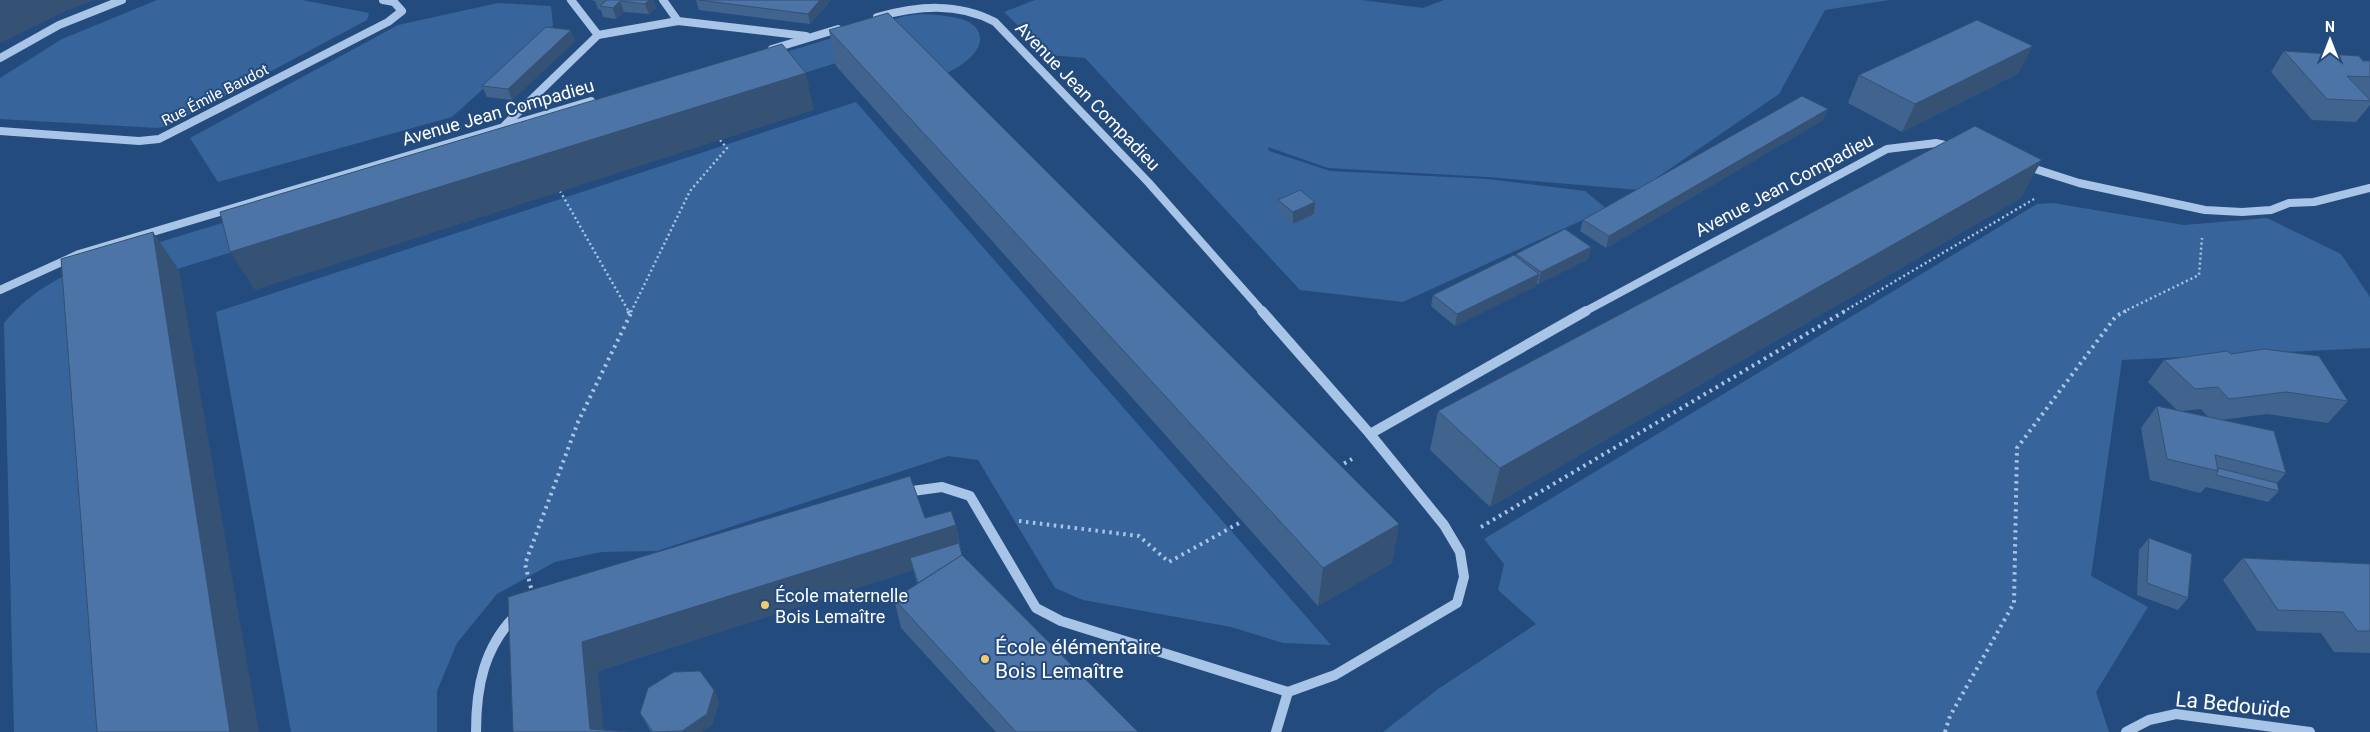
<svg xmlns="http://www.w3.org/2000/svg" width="2370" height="732" viewBox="0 0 2370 732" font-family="Roboto,sans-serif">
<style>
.green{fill:#37649b}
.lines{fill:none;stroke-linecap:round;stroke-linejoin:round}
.path-far1{stroke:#a8c4e6;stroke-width:2.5;stroke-dasharray:2 3;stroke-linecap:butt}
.path{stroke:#a8c4e6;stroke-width:4;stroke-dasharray:2.5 4.5;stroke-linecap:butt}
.minor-far1{stroke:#a8c4e6;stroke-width:8}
.minor{stroke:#a8c4e6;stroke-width:10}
.wall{fill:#41648f;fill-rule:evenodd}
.shaded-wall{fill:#355174}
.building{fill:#4c74a6;stroke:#355174}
.poi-dot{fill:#f0ca6c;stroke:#244b7d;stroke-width:2}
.labels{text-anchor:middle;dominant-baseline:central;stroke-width:4;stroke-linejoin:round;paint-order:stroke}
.far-street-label{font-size:15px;fill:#fff;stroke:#244b7d}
.street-label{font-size:18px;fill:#fff;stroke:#244b7d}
.poi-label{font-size:18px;fill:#fff;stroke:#244b7d;text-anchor:start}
.near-poi-label{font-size:21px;fill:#fff;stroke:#244b7d;text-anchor:start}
.near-street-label{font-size:21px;fill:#fff;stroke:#244b7d}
</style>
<rect width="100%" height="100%" fill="#244b7d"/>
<!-- green -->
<g class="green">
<path d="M157 0H302L369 13 367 20 168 126 157 128 0 119V78L62 39Z"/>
<path d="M1035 0H1362L1423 8 1444 0H1890L1825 10 1779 94 1639 190 1487 177 1328 168 1268 147 1269 151 1330 171 1488 179 1585 191 1607 209 1403 302 1300 290 1085 58 1048 55 1004 12Z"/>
<path d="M498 3 551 6 553 26 452 117 218 182 190 138 398 25Z"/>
<path d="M920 14C937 15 978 15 980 37 981 47 973 56 965 62 957 69 944 74 934 79L897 44 75 301 113 732H14L4 323C28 294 52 282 84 265L905 16Z"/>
<path d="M856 102 1331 645 1283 643 1231 627 1083 600 1055 588 978 460 948 456 657 551 601 552 555 562 497 594 457 643 437 691V732H291L216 312Z"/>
<path d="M2053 203 2184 225 2267 218 2341 254 2370 297V348L2122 360 2091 576 2148 607 2096 692 2109 732H1383L1438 689 1536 624 1498 590 1504 564 1484 539 2037 204Z"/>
</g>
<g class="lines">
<!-- path-far1 -->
<g class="path-far1">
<path d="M560 191 629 312"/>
<path d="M631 312 690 191 727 148 720 140"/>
<path d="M1843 312 2034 199"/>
<path d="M2123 312 2199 275 2202 238"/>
</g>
<!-- path -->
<g class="path">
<path d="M628 311 631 316"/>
<path d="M1338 467 1352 459"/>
<path d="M1019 521 1139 536 1169 562 1241 522"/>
<path d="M1481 527 1845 311"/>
<path d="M531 588 525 564 578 422 632 311"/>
<path d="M1945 732 1950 716 2014 603 2017 448 2116 316 2126 311"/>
</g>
<!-- minor-far1 -->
<g class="minor-far1">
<path d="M571 0 598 35 678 21 806 36"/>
<path d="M663 0 678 21"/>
<path d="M877 17C918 6 957 2 995 22L1148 182 1263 312"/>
<path d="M772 49 838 29"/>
<path d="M0 58 59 25 122 0"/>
<path d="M505 125 598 35"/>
<path d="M0 131 139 141 159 139 388 22 402 11 394 2 383 0"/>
<path d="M2026 166 2079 183 2205 210 2242 212 2271 210 2289 203 2314 202 2370 188"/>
<path d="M0 290 79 254 591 101"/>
<path d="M1584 312 1887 149 1936 143 1953 147"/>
</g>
<!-- minor -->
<g class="minor">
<path d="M1262 311 1370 434 1444 525 1460 552 1464 577 1457 603 1335 675 1288 692"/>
<path d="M1370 434 1586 311"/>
<path d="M905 492 942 487 970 496 1036 608 1061 621 1288 692"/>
<path d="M476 732C476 687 484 646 517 614"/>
<path d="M1276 732 1288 692"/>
<path d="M2126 732 2149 720 2176 714 2310 732"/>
</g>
</g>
<!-- wall -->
<g class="wall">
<path d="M593 0H653L656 8 649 14 624 12 616 19 603 17 601 10 598 9 595 1H593Z"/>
<path d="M696 0H831L810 24 699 10Z"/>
<path d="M1828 0H1844L1843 3Z"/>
<path d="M829 30 1399 524 1392 563 1318 606 836 66Z"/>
<path d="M575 41 512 100 487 97 482 86Z"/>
<path d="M2284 51 2370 61V105L2356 122 2312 120 2271 72Z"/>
<path d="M2019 73 1902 132 1848 103 1859 75Z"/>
<path d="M1828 109 1823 120 1606 248 1580 231 1583 220Z"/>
<path d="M2021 198 1490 507 1430 450 1438 411Z"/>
<path d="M1278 200 1315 202 1314 214 1293 224 1277 211Z"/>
<path d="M1591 247 1588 259 1538 284 1537 283 1536 286 1455 326 1431 306 1433 295 1516 257V254Z"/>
<path d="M2231 354 2348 401 2328 423 2267 414 2221 420 2286 473 2277 483 2279 491 2268 502 2206 487 2200 493 2150 480 2141 428 2157 406 2178 411 2148 382 2164 360ZM2201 409 2208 417 2181 411Z"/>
<path d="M925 518 956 525 962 555 1138 732H996L901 628 894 599 917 584 913 570 598 671 513 732 508 597Z"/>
<path d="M2149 538 2188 598 2178 610 2137 595 2139 550Z"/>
<path d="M2243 558 2370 564V653L2334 652 2321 633 2257 631 2223 580Z"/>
<path d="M714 690 719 702 712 725 702 732H651L640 713Z"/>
</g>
<!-- shaded-wall -->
<g class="shaded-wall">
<path d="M0 0H94L66 11 0 43Z"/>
<path d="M641 0H653L656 8 649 14 645 4Z"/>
<path d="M820 0H831L810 24 808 14Z"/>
<path d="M620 1 624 12 616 19 613 8Z"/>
<path d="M571 30 575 41 512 100 508 89Z"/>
<path d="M2033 46 2019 73 1902 132 1915 104Z"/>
<path d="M806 73 814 110 255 290 230 252Z"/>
<path d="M1828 109 1823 120 1606 248 1609 236Z"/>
<path d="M2042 160 2021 198 1490 507 1500 468Z"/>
<path d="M1315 202 1314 214 1293 224V212Z"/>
<path d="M153 232 179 270 259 732H230Z"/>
<path d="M1591 247 1588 259 1538 284 1541 272Z"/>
<path d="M1539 274 1536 286 1455 326 1457 314Z"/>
<path d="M1399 524 1392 563 1318 606 1323 568Z"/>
<path d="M956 525 961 554 910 558 913 570 598 671 604 732 590 729 582 642Z"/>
<path d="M714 690 719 702 712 725 702 732H682Z"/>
</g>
<!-- building -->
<g class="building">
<path d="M607 0H649L645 4 620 1 613 8 600 6Z"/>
<path d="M699 0H820L808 14Z"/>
<path d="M888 13 1399 524 1323 568 829 30Z"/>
<path d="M1977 20 2033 46 1915 104 1859 75Z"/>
<path d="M546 27 571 30 508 89 482 86Z"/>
<path d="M782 44 806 73 230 252 220 212Z"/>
<path d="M2284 51 2359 56 2363 61H2370V77L2347 76 2370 100V101L2327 99Z"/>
<path d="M1802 96 1828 109 1609 236 1583 220Z"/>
<path d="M1975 126 2042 160 1500 468 1438 411Z"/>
<path d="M1300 190 1315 202 1293 212 1278 200Z"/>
<path d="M1565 229 1591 247 1541 272 1516 254Z"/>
<path d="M153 232 230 732H97L61 259Z"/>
<path d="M1514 255 1539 274 1457 314 1433 295Z"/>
<path d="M2264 349 2319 356 2348 401 2286 392 2229 399 2218 387 2195 389 2164 360 2227 351 2231 354Z"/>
<path d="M2157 406 2274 431 2286 473 2215 455 2218 471 2167 459Z"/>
<path d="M2218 468 2277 483 2279 491 2216 475 2218 471Z"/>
<path d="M910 476 925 518 951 511 956 525 582 642 590 729 628 732H513L508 597Z"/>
<path d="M2149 538 2192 554 2188 598 2147 583Z"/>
<path d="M959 543 962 555 918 583 910 558Z"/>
<path d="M962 555 1138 732H1016L894 599Z"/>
<path d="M2243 558 2370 564V631H2357L2343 612 2278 610Z"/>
<path d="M700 671 714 690 707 714 682 731 653 732 640 713 648 688 674 672Z"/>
</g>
<!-- markers -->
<g class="poi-dot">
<circle cx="765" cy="605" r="5"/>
<circle cx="985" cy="659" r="5"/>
</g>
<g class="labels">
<!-- far-street labels -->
<g class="far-street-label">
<text transform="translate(215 95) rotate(-27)">Rue Émile Baudot</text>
</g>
<!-- street labels -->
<g class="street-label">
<text transform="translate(1088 96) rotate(46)">Avenue Jean Compadieu</text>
<text transform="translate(498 112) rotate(-16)">Avenue Jean Compadieu</text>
<text transform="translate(1784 185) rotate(-28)">Avenue Jean Compadieu</text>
</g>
<!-- poi labels -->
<g class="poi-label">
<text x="775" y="595">École maternelle<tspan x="775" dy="21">Bois Lemaître</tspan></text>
</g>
<!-- near-poi labels -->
<g class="near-poi-label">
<text x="995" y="647">École élémentaire<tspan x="995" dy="24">Bois Lemaître</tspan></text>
</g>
<!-- near-street labels -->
<g class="near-street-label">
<text transform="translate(2233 705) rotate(6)">La Bedouïde</text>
</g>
</g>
<!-- north arrow -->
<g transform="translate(2330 40)" stroke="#244b7d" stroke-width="4" paint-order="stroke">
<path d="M0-4L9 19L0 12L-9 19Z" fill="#ffffff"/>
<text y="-8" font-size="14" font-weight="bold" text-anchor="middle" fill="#ffffff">N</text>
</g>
</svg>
